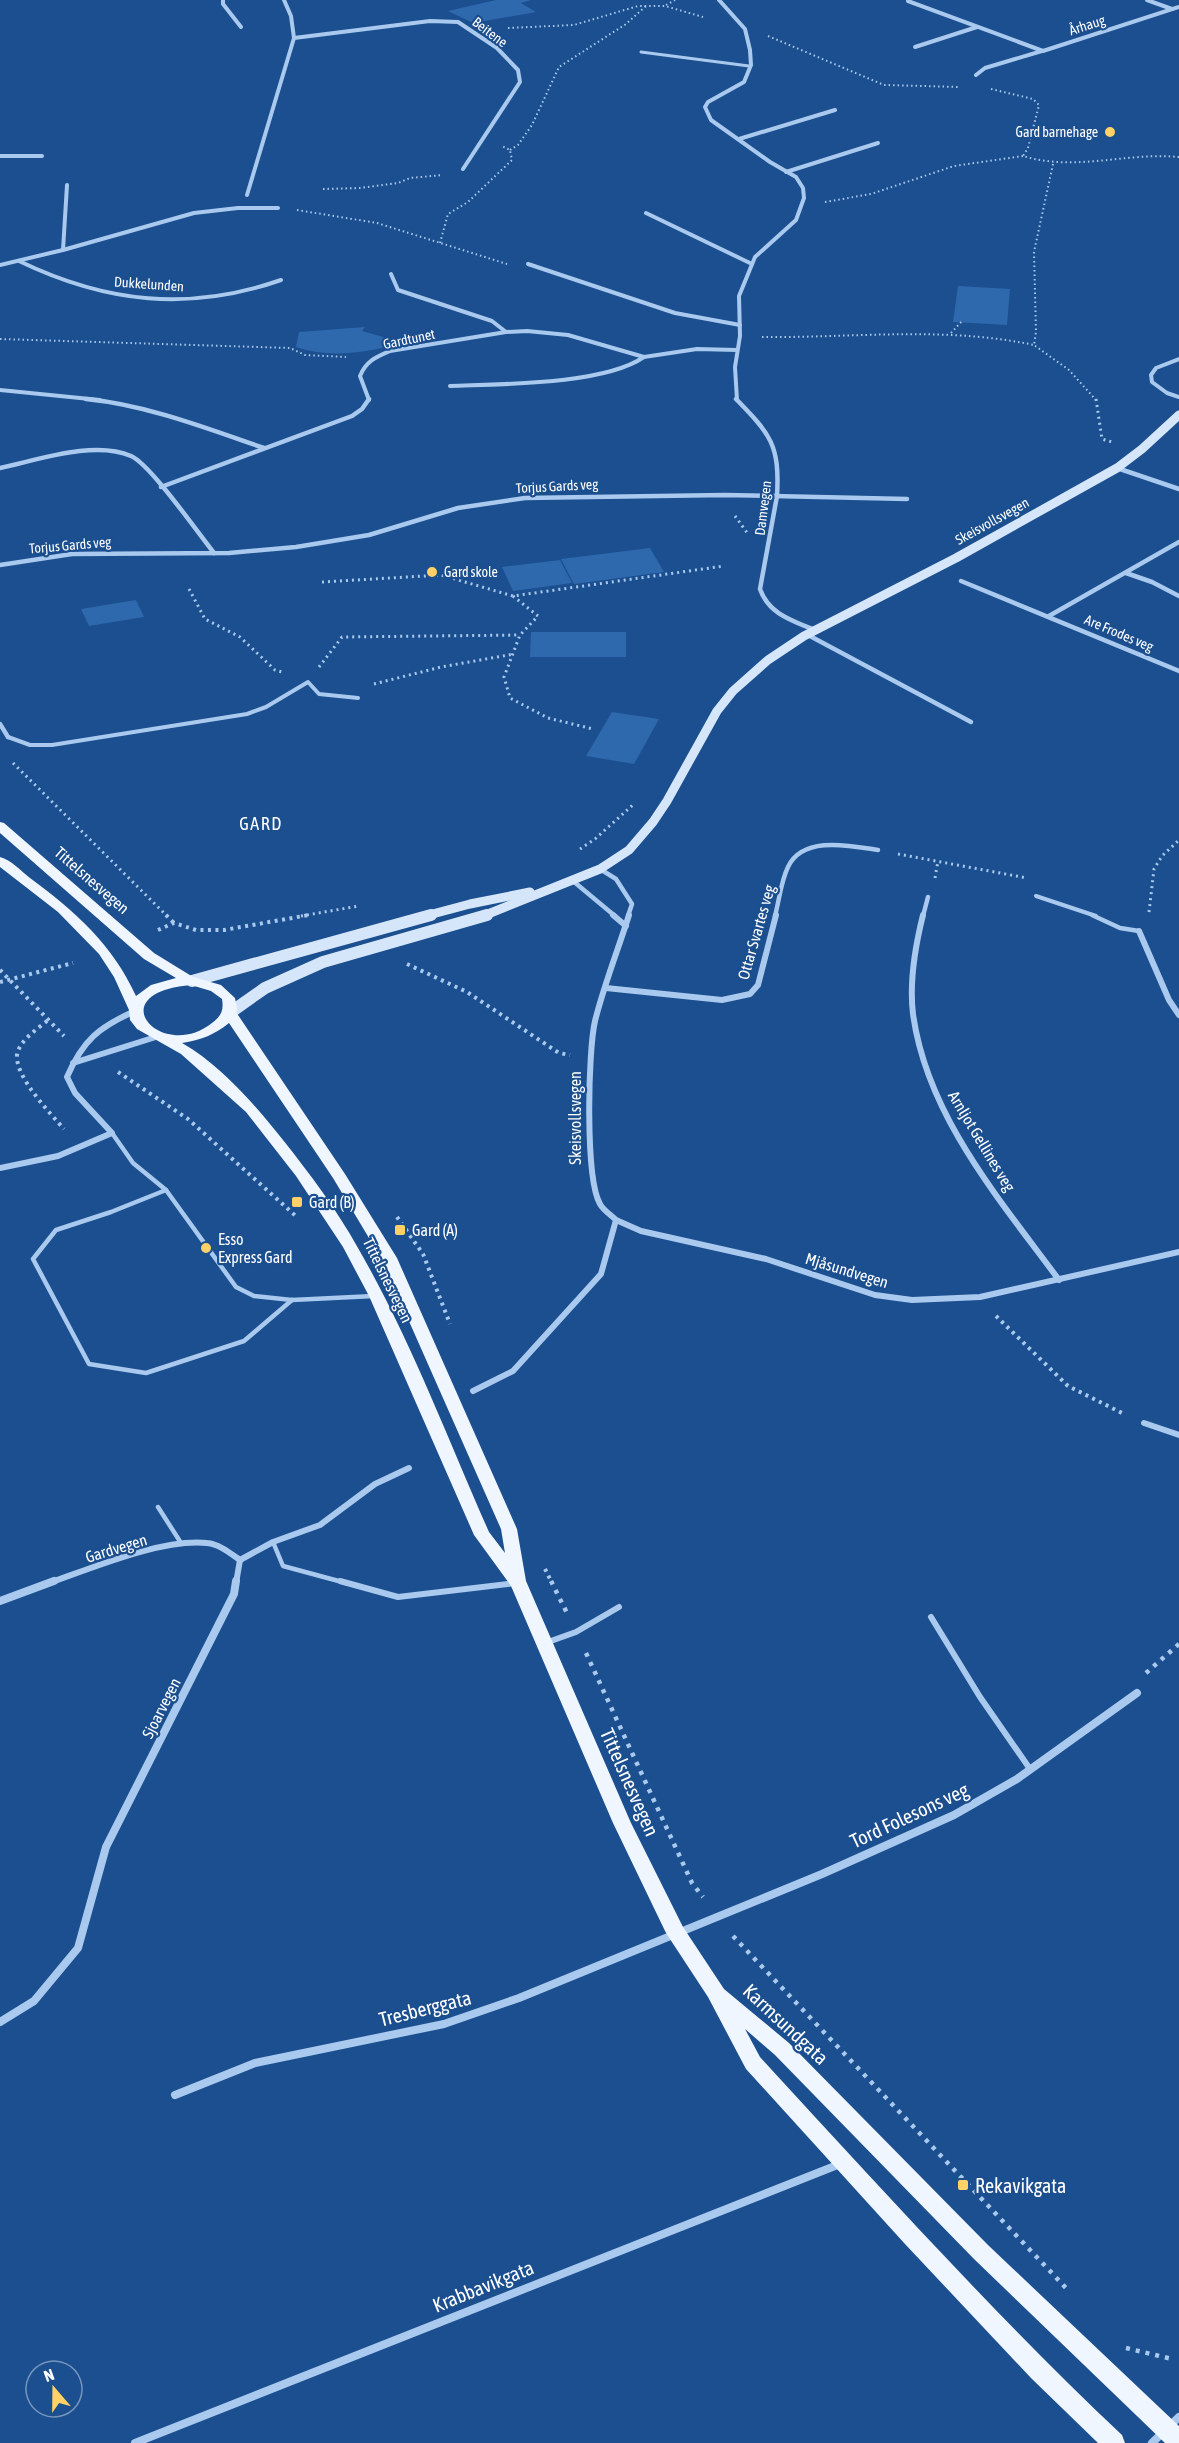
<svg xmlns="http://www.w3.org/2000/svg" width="1179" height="2443" viewBox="0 0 1179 2443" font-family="'Asap Condensed',sans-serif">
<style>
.green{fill:#2e69ad}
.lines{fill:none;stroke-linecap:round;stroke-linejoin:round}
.path-far3{stroke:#a9c9ee;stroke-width:2;stroke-dasharray:1.5 3;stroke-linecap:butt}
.path-far2{stroke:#a9c9ee;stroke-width:3;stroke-dasharray:2 4;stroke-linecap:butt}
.path-far1{stroke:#a9c9ee;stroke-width:4;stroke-dasharray:3 4.5;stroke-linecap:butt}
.path{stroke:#a9c9ee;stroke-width:4.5;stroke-dasharray:4 6;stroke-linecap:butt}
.service-far3{stroke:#a9c9ee;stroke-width:3}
.service-far2{stroke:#a9c9ee;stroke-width:4}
.service-far1{stroke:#a9c9ee;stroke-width:4.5}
.service{stroke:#a9c9ee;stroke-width:6}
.minor-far3{stroke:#a9c9ee;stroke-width:4}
.minor-far2{stroke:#a9c9ee;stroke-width:4.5}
.minor-far1{stroke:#a9c9ee;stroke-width:6}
.minor{stroke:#a9c9ee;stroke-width:8}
.secondary-far1{stroke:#d6e6fa;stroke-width:9}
.secondary{stroke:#d6e6fa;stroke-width:12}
.primary{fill:#f0f6ff;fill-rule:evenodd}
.poi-dot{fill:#ffd166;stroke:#1b4f8f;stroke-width:2}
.labels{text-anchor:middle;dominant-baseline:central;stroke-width:4.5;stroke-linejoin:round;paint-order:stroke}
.far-street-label{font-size:14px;fill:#fff;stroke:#1b4f8f}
.far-poi-label{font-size:14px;fill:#fff;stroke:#1b4f8f;text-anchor:end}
.street-label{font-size:16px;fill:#fff;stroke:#1b4f8f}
.poi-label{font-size:16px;fill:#fff;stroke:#1b4f8f;text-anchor:start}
.neighbourhood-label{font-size:18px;letter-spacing:1.5px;fill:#fff;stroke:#1b4f8f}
.near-street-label{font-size:20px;fill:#fff;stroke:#1b4f8f}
.near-poi-label{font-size:20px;fill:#fff;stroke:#1b4f8f;text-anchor:start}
</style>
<rect width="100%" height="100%" fill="#1b4f8f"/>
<!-- green -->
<g class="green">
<path d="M496 0H531L521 3 536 12 473 23 448 11Z"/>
<path d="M958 286 1010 289 1007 325 953 322Z"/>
<path d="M365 327 362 331 404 343C368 352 332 359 296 347L299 332Z"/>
<path d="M650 548 664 572 574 584 561 559Z"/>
<path d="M560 560 572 583 513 591 502 567Z"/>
<path d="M136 600 144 617 89 626 81 609Z"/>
<path d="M531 632H626V657H530Z"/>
<path d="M612 712 659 719 634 764 586 756Z"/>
</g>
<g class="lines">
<!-- path-far3 -->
<g class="path-far3">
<path d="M666 5 675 0"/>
<path d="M508 28 574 25 638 6H665L703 17"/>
<path d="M768 36 884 85 960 87"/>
<path d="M991 89 1033 99 1039 105 1028 148 1023 156C1075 172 1126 152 1179 157"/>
<path d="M510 150 518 145 532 125 559 67 626 24 646 6"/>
<path d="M1053 164 1034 252 1036 332 1034 345 1069 370 1096 400"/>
<path d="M323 189 360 188 398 183 410 178 443 175"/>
<path d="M825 202 871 194 954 166 1023 156"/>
<path d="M297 210 377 223 507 264"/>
<path d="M440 243 448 214 468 202 512 160 510 150 502 146"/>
<path d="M951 333 963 320"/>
<path d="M762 337C853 338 944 326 1034 345"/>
<path d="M0 339 290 348 305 355 346 357"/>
</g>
<!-- path-far2 -->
<g class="path-far2">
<path d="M1096 399 1102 439 1112 442"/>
<path d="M735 516 748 534"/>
<path d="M322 582 441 575 513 596 724 566"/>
<path d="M189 589 205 619 240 637 275 670 282 672"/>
<path d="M513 596 538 616 520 635 504 677 510 698 548 718 593 729"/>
<path d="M319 667 342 637 520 635"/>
<path d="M374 684 441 667 514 654"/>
<path d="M13 763 167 916"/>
<path d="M580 849 595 839 634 804"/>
<path d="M898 854 1027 878"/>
<path d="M935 878 938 861"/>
<path d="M1149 912 1154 869 1162 856 1179 840"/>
<path d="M301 916 359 906"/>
</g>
<!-- path-far1 -->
<g class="path-far1">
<path d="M166 915 174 923"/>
<path d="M158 930 174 923 196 930H224L309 915"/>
<path d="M407 964 467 992 559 1053 570 1055"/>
<path d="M0 970 64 1036"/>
<path d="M0 982 73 963"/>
<path d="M47 1021C37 1029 19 1041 17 1055 15 1077 51 1114 64 1129"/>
<path d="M118 1072 188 1119 298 1218"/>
<path d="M397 1217 423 1254 450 1324"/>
<path d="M996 1316 1068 1386 1124 1414"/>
<path d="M545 1569 552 1583"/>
</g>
<!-- path -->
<g class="path">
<path d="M551 1581 567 1613"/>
<path d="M586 1653 692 1883 703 1897"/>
<path d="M1146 1673 1179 1644"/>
<path d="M733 1936 1066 2288"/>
<path d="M1126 2348 1172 2359"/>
</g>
<!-- service-far3 -->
<path class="service-far3" d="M641 52 749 66"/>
<!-- service-far2 -->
<g class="service-far2">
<path d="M8 737 30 745H52L247 714 266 707 308 682 319 694 358 698"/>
<path d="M1036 896 1096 916"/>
</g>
<!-- service-far1 -->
<g class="service-far1">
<path d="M1092 915 1120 928 1139 931"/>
<path d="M112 1133 133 1163 166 1190 236 1287 254 1296 292 1300 374 1296"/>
<path d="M166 1190 111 1212 56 1230 33 1259 89 1364 146 1373 244 1341 292 1300"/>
<path d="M158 1507 181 1543"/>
<path d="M273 1542 283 1566 346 1583"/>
</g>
<!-- service -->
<g class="service">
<path d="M340 1581 398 1597 516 1583"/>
<path d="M931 1617 980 1697 1030 1769"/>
<path d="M548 1642 576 1632 619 1607"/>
</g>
<!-- minor-far3 -->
<g class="minor-far3">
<path d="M223 0V4L241 27"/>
<path d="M719 0 745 29 750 50 751 65 744 82 708 102 705 107 711 120 770 162 796 177 803 188 804 198 796 220 755 257 739 296 740 336 735 367 737 400"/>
<path d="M1147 0 1172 9"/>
<path d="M908 1 1043 51 1179 7"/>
<path d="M294 38 430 21 458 22 497 48 518 70 520 82 463 169"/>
<path d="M915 47 977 27"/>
<path d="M976 75 985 68 1042 51"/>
<path d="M739 139 835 110"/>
<path d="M0 156H42"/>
<path d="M786 172 878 143"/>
<path d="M247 195 294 38 291 16 284 0"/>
<path d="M646 213 752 264"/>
<path d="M63 250 67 185"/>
<path d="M19 261C106 303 189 312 281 280"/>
<path d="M528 264 675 313 740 325"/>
<path d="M0 265 63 250 194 213 238 208H278"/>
<path d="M391 274 398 290 492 321 506 332"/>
<path d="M1179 359 1156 368 1151 375 1152 382 1167 393 1179 397"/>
<path d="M450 386C500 384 603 385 644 357"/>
<path d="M0 390 100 400"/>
<path d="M369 400 360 376C366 361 376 357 390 351L506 332 527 331 568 335 644 357 697 349 737 350"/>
</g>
<!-- minor-far2 -->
<g class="minor-far2">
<path d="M86 399C147 405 206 428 264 448"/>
<path d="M736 399C770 434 780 444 777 496L760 589C769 615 794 621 817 631"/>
<path d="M0 468C38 460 94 440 131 456 150 464 198 533 214 553"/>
<path d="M1117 468 1179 489"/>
<path d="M161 487 352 416 362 409 369 399"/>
<path d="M0 565 72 554 229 553 296 547 369 535 458 508 525 498 725 495 907 499"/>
<path d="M1126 573 1152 582 1179 596"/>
<path d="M961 581 1179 671"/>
<path d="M1049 616 1179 542"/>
<path d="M808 635 971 722"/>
<path d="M0 724 8 737"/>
<path d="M600 869 616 879 632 904 628 916"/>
<path d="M573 881 615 916"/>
<path d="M775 916C779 901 781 881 788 867 803 835 851 846 878 850"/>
<path d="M923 916 928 897"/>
</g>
<!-- minor-far1 -->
<g class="minor-far1">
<path d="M613 915 626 926"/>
<path d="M923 915C915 947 909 981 913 1014 927 1116 1000 1200 1059 1280"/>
<path d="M1139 931 1169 1000 1179 1015"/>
<path d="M606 988 722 1000 750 994 758 985 776 915"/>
<path d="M73 1063 159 1036"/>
<path d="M0 1168 58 1156 112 1133 75 1093 67 1077C83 1040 99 1027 135 1011"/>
<path d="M616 1220 641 1231 766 1259 875 1295 912 1300 980 1297 1179 1252"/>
<path d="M473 1391 513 1371 601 1274 616 1220C611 1215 603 1210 600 1204 585 1178 588 1051 595 1021 604 985 618 950 629 915"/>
<path d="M1144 1423 1179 1435"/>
<path d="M240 1560 273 1542 320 1525 375 1484 409 1468"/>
<path d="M49 1583C92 1568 163 1538 207 1543 219 1544 230 1553 240 1560"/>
<path d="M236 1583 240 1560"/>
</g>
<!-- minor -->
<g class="minor">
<path d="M0 1601 54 1581"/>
<path d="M0 2022 34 2001 78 1948 106 1847 234 1594 236 1581"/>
<path d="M175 2095 255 2063 444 2024 519 1998 822 1874 954 1815 1017 1779 1137 1693"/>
<path d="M135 2443 840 2164"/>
<path d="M1152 2443 1179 2417"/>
</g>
<!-- secondary-far1 -->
<g class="secondary-far1">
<path d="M425 916 470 904 530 892"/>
<path d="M483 916 600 869 629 850 653 822 667 801 717 711 733 691 768 660 804 636 956 558 1117 468 1142 449 1179 415"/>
</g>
<!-- secondary -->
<g class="secondary">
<path d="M192 981 431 915"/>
<path d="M231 1012 265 988 323 962 487 915"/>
</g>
<!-- primary -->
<path class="primary" d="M0 822 4 823 154 953 193 977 221 985 235 998 237 1009 236 1012 345 1174 397 1258 517 1529 526 1581 631 1823 683 1927 724 1989 789 2043 988 2245 1179 2426V2443H1165L974 2259 775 2055 745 2029 760 2057C878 2185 995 2315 1122 2435L1125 2443H1098L1031 2378 905 2244 746 2069 708 1997 666 1933 613 1823 511 1586 474 1535 369 1296 343 1247 296 1176 246 1112 181 1054 137 1029 130 1020 129 1010 114 977 99 954 58 912 0 867V857C11 860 21 871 30 878 75 911 113 945 136 996L151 985 176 978 144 959 0 833ZM191 985 211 991 222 999C224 1011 221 1016 212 1023 162 1063 98 993 191 985ZM229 1023 333 1178 381 1258 501 1529 505 1553 489 1532C447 1437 410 1338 358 1248 337 1210 310 1174 283 1140 254 1104 222 1066 182 1043 201 1040 214 1035 229 1023Z"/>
</g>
<!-- markers -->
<g class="poi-dot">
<circle cx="1110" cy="132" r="6"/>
<circle cx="432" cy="572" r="6"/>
<rect x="291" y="1196" width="12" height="12" rx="3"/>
<rect x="394" y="1224" width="12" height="12" rx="3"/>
<circle cx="206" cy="1248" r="6"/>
<rect x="957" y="2179" width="12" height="12" rx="3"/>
</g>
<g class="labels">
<!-- far-street labels -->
<g class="far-street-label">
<text transform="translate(1087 25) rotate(-18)">Århaug</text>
<text transform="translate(490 32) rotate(37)">Beitene</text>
<text transform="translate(149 284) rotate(4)">Dukkelunden</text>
<text transform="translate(409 339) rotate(-12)">Gardtunet</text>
<text transform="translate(557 486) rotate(-3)">Torjus Gards veg</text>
<text transform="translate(763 508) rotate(-83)">Damvegen</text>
<text transform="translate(992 521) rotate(-29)">Skeisvollsvegen</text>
<text transform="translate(70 545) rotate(-5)">Torjus Gards veg</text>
<text transform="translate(1119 633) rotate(23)">Are Frodes veg</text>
</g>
<!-- far-poi labels -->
<g class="far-poi-label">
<text x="1098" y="132">Gard barnehage</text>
<text x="444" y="572" text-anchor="start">Gard skole</text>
</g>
<!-- street labels -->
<g class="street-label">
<text transform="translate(92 880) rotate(41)">Tittelsnesvegen</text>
<text transform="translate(756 932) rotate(-74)">Ottar Svartes veg</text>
<text transform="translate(575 1118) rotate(-90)">Skeisvollsvegen</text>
<text transform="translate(982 1141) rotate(59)">Arnljot Gellines veg</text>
<text transform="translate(847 1270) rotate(17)">Mjåsundvegen</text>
<text transform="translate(388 1280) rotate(64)">Tittelsnesvegen</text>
<text transform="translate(116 1548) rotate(-17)">Gardvegen</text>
<text transform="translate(161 1708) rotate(-63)">Sjoarvegen</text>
</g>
<!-- poi labels -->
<g class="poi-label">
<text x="309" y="1202">Gard (B)</text>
<text x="412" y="1230">Gard (A)</text>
<text x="218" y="1239">Esso<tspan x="218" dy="18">Express Gard</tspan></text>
</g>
<!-- neighbourhood labels -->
<g class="neighbourhood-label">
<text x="261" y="823">GARD</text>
</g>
<!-- near-street labels -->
<g class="near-street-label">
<text transform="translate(630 1782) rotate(66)">Tittelsnesvegen</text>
<text transform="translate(909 1815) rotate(-25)">Tord Folesons veg</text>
<text transform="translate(425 2008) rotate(-14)">Tresberggata</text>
<text transform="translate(786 2024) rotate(43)">Karmsundgata</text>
<text transform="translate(483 2286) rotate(-22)">Krabbavikgata</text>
</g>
<!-- near-poi labels -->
<g class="near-poi-label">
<text x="975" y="2185">Rekavikgata</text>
</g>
</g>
<!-- north arrow -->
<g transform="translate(54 2389) rotate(340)"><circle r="28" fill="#1b4f8f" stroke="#7695bc" stroke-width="1.5"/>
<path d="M0-4.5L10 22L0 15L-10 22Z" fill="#ffd166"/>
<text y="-9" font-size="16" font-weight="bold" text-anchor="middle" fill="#ffffff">N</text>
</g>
</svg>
